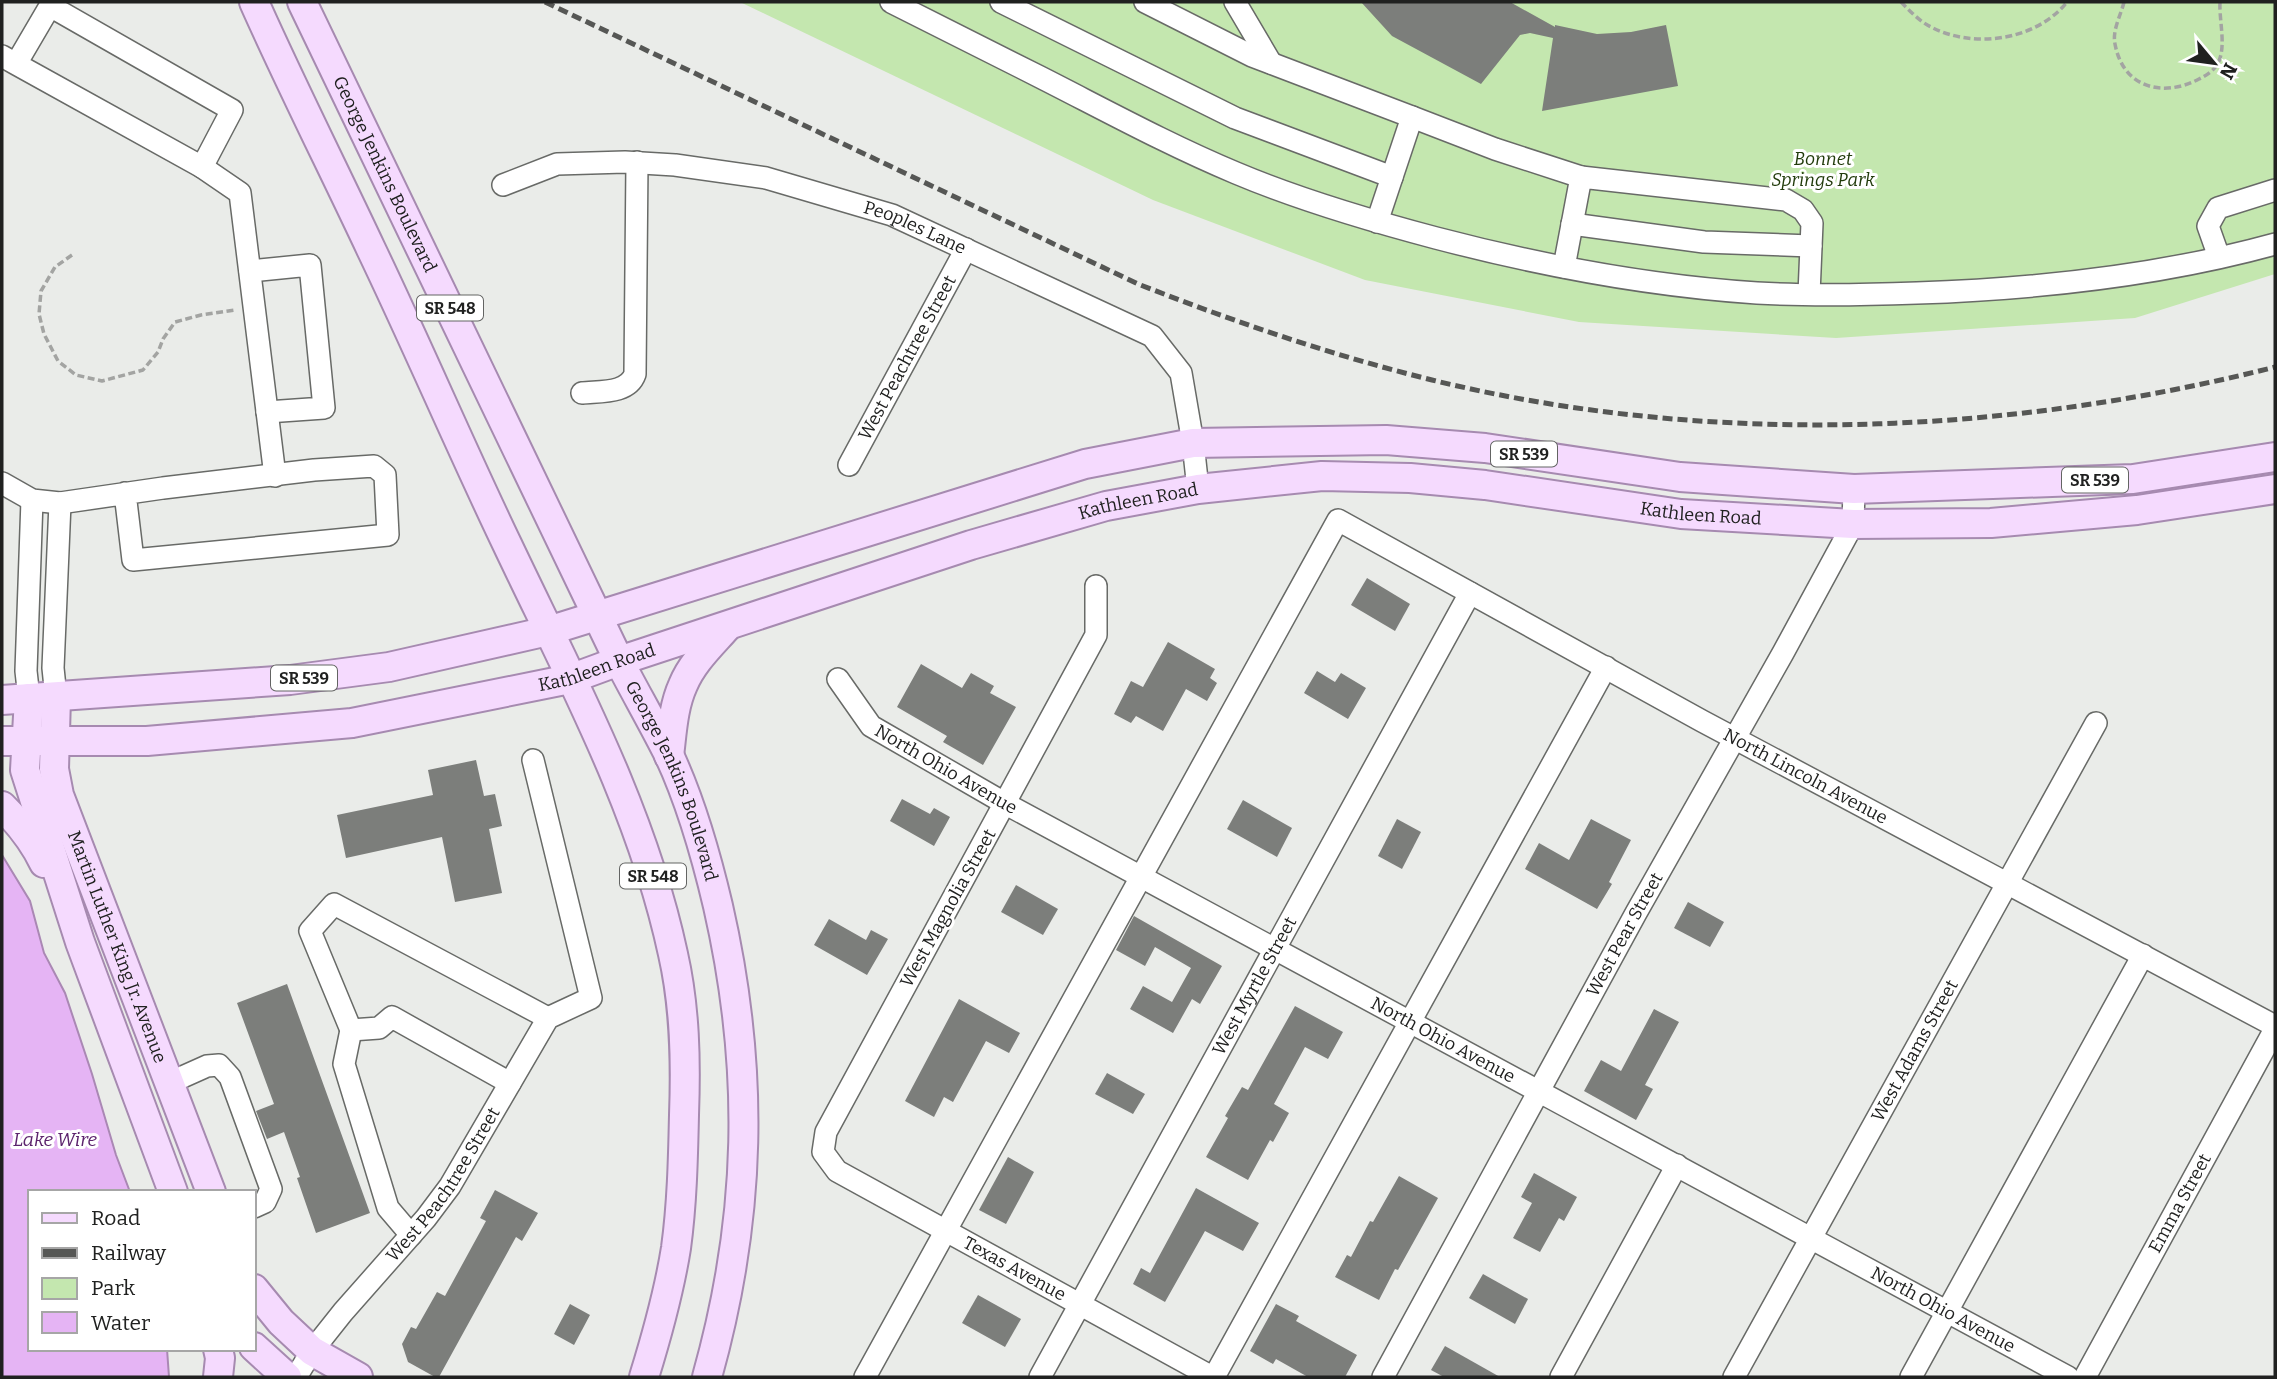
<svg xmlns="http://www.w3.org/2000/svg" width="2277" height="1379" viewBox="0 0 2277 1379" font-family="Bitter,serif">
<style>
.green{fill:#c4e7af}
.water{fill:#e5b4f4;stroke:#aa88b4;stroke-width:2}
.building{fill:#7c7e7b}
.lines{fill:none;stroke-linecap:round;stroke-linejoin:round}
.minor-casing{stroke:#686a67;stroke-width:24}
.major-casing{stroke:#a68ab0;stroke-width:32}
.path{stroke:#a3a4a2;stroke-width:3.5;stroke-dasharray:7 3.5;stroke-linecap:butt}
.minor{stroke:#fff;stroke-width:21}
.major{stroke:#f5dafe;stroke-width:28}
.rail{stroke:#565755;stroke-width:5;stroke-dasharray:10 5;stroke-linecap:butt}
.labels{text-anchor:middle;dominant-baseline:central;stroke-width:6;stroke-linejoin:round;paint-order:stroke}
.shield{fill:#fff;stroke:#636463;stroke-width:2}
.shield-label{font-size:16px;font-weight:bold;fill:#202120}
.park-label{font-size:18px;font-style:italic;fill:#213b0b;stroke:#fff}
.street-label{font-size:18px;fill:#202120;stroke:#fff}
.water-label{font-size:19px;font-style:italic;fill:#5c236d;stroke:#fff}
</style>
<rect width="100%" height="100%" fill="#eaece9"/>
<!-- green -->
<path class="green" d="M740 2H2275V274L2135 318 1836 338 1579 322 1365 280 1153 200Z"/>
<!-- water -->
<path class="water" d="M2 855 30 901 44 953 65 993 92 1074 116 1155 130 1192H30V1349H167L169 1377H2Z"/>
<!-- building -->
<g class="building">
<path d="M1361 2H1510L1555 27V25L1597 34 1631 32 1666 25 1678 86 1542 111 1553 38 1530 33 1520 35 1481 84 1392 36Z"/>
<path d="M1367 578 1410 604 1395 631 1351 605Z"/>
<path d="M1168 642 1215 669 1210 678 1217 683 1207 701 1186 689 1163 731 1136 716 1131 723 1114 714 1131 681 1143 687Z"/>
<path d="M921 664 962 688 971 673 994 686 990 693 1016 707 983 765 943 742 947 736 897 707Z"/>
<path d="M1317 671 1335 682 1341 673 1366 688 1348 719 1304 693Z"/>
<path d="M476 760 484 796 495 794 502 826 489 829 502 893 455 902 442 837 346 858 337 815 433 795 428 770Z"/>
<path d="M902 799 930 814 934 808 950 817 934 846 890 821Z"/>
<path d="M1243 800 1292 828 1277 857 1227 829Z"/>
<path d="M1397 819 1421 832 1402 869 1378 856Z"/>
<path d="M1591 819 1631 840 1609 882 1612 884 1597 909 1525 869 1539 843 1569 860Z"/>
<path d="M1016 885 1058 909 1043 935 1001 912Z"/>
<path d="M1688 902 1724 922 1710 947 1674 928Z"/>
<path d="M1134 916 1222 966 1200 1004 1192 999 1173 1033 1130 1009 1143 986 1172 1002 1191 968 1155 947 1145 966 1116 950Z"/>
<path d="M829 919 866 940 871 930 888 939 867 975 814 945Z"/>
<path d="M287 984 370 1213 316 1233 297 1178 300 1177 284 1132 267 1139 256 1111 274 1104 237 1003Z"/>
<path d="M959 999 1020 1033 1009 1053 986 1041 953 1102 944 1097 934 1117 905 1101Z"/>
<path d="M1295 1006 1343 1032 1328 1059 1305 1047 1274 1104 1289 1113 1273 1142 1270 1140 1248 1180 1206 1157 1228 1118 1225 1116 1242 1087 1248 1090Z"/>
<path d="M1654 1009 1679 1022 1645 1085 1653 1089 1636 1120 1584 1091 1601 1060 1621 1071Z"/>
<path d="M1107 1073 1145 1094 1133 1114 1095 1094Z"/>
<path d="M1008 1157 1034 1172 1006 1224 979 1210Z"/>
<path d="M1534 1173 1577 1197 1564 1221 1559 1218 1540 1252 1513 1238 1532 1203 1521 1197Z"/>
<path d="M1399 1176 1438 1198 1398 1270 1395 1269 1379 1300 1335 1277 1347 1255 1351 1257 1370 1221 1373 1222Z"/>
<path d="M1196 1188 1259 1223 1243 1251 1205 1231 1165 1302 1133 1284 1141 1268 1150 1273Z"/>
<path d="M495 1190 538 1213 522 1241 516 1237 439 1377H435L408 1362 402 1344 411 1327 416 1329 437 1292 445 1296 486 1221 480 1218Z"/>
<path d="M1483 1274 1528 1299 1515 1324 1469 1298Z"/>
<path d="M978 1295 1021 1319 1005 1347 962 1323Z"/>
<path d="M570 1304 590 1315 574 1345 554 1334Z"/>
<path d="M1276 1304 1299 1316 1296 1321 1357 1355 1345 1377H1308L1276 1359 1273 1364 1250 1351Z"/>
<path d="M1445 1346 1500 1377H1444L1431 1370Z"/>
</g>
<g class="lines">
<!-- minor casing -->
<g class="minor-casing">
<g id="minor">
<path d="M891 2C941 27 991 52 1040 77 1105 110 1169 145 1236 173 1300 200 1368 220 1436 238 1539 265 1650 286 1757 293 1810 296 1863 295 1917 293 2037 289 2159 276 2275 244"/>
<path d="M1001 2 1235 118 1392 177"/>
<path d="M1145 2 1252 56 1412 117 1377 222"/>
<path d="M1235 2 1271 63"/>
<path d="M2 56 16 64 202 167 232 110 50 6 16 64"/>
<path d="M1412 117 1495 149 1581 177"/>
<path d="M202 167 240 193 275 476"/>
<path id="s1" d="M503 185 557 164 625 162 675 165 766 178 892 215 1152 336 1181 373 1193 443 1198 489"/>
<path d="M1572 224 1704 242 1811 246"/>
<path d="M2219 257 2208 226 2218 208 2275 190"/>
<path d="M1564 267 1581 177 1786 200 1803 210 1812 223 1809 294"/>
<path d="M250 271 310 265 324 408 267 412"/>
<path d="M582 393C600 391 628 394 635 374L637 162"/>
<path id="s2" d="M849 465 966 249"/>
<path d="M2 483 32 500 60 503 163 488 314 470 374 466 385 475 388 535 133 560 125 493"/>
<path id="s3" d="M1096 586V635L826 1132 823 1152 837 1171 1212 1377"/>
<path id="s4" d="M838 679 871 726 1006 804 2068 1377"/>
<path d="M56 697 53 668 60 503"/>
<path d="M29 698 26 671 32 500"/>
<path d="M351 1030 344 1064 388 1208 411 1235"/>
<path d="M169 1083 207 1066 219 1065 230 1077 271 1189 265 1202 254 1207"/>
<path d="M510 1083 392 1017 379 1028 351 1030 310 931 334 904 548 1018"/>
<path id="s5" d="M296 1377 312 1351 343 1312 426 1218 450 1186 548 1018 591 998 533 760"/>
<path id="s6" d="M865 1377 1338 520 1702 721 2275 1026"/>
<path id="s7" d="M1040 1377 1470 593"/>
<path d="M1214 1377 1606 667"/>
<path id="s8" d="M1383 1377 1636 913 1783 653 1853 524 1854 489"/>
<path d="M1561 1377 1677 1165"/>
<path id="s9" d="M1734 1377 2096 723"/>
<path d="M1911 1377 2143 955"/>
<path id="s10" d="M2085 1377 2275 1029"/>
</g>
</g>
<!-- major casing -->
<g class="major-casing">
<g id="major">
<path d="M254 2C291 85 332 166 371 249 418 347 460 446 507 544 570 677 642 809 673 954 685 1007 686 1061 684 1115 683 1160 682 1204 676 1248 669 1292 657 1335 644 1377"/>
<path id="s11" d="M302 2 619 661C635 692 653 723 669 755 691 802 706 855 718 906 755 1068 752 1217 707 1377"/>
<path id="s12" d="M56 697 54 769 59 795 211 1192"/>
<path d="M29 698 25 770 80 942 173 1192"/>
<path d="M2 700 290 680 389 667 548 631 1085 464 1193 443 1386 440 1485 448 1680 477 1854 489 2133 479 2275 457"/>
<path id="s13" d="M2 741H147L352 723 570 679 619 661 971 545 1106 506 1198 489 1322 476 1410 478 1485 485 1681 514 1853 524 1991 523 2137 510 2275 489"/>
<path d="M669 756C672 732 673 707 683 685 692 663 710 646 726 628"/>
<path d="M2 806C18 822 34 842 44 863"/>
<path d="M254 1289 281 1322 312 1351 358 1377"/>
<path d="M254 1347 287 1377"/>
<path d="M218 1349 220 1358 218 1377"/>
</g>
</g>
<!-- path -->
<g class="path">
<path d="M1901 2C1910 11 1919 21 1931 27 1973 49 2036 41 2067 2"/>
<path d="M2124 2C2121 15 2112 30 2115 44 2123 88 2163 98 2199 79 2207 75 2215 70 2219 61 2226 44 2219 20 2220 2"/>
<path d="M72 255 55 267 41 291 39 314 44 334 58 361 76 375 102 381 143 370 158 352 163 339 175 322 201 315 235 310"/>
</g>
<!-- minor -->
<use href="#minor" class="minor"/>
<!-- major -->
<use href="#major" class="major"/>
<!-- rail -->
<path class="rail" d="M545 2 1138 284C1235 322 1331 355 1432 380 1706 447 2003 436 2275 367"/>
</g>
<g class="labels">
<!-- shield labels -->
<g class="shield">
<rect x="417" y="295.5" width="66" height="25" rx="5"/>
<rect x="1491" y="441.5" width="66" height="25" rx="5"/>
<rect x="2062" y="467.5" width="66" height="25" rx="5"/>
<rect x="271" y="665.5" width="66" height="25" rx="5"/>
<rect x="620" y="863.5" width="66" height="25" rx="5"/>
</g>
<g class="shield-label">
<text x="450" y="308">SR 548</text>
<text x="1524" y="454">SR 539</text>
<text x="2095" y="480">SR 539</text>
<text x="304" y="678">SR 539</text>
<text x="653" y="876">SR 548</text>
</g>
<!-- park labels -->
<g class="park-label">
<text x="1823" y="159">Bonnet<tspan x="1823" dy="21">Springs Park</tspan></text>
</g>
<!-- street labels -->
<g class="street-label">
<text stroke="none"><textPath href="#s11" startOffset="191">George Jenkins Boulevard</textPath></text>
<text stroke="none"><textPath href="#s1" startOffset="425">Peoples Lane</textPath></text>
<text stroke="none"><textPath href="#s2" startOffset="122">West Peachtree Street</textPath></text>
<text stroke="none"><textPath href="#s13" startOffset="1169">Kathleen Road</textPath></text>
<text stroke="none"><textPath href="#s13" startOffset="1736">Kathleen Road</textPath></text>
<text stroke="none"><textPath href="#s13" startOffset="602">Kathleen Road</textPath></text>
<text stroke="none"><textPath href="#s4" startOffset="144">North Ohio Avenue</textPath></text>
<text stroke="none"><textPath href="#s6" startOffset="1512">North Lincoln Avenue</textPath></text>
<text stroke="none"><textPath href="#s11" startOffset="863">George Jenkins Boulevard</textPath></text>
<text transform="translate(948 908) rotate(-61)">West Magnolia Street</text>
<text stroke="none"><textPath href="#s8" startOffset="504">West Pear Street</textPath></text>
<text stroke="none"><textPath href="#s12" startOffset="261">Martin Luther King Jr. Avenue</textPath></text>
<text stroke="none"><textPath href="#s7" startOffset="446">West Myrtle Street</textPath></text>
<text stroke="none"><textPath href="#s4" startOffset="710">North Ohio Avenue</textPath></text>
<text stroke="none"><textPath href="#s9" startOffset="373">West Adams Street</textPath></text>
<text stroke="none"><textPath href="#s5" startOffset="243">West Peachtree Street</textPath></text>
<text stroke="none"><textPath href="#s10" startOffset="198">Emma Street</textPath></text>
<text stroke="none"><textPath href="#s3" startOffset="861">Texas Avenue</textPath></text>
<text stroke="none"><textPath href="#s4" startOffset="1278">North Ohio Avenue</textPath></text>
</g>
<!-- water labels -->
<g class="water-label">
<text x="55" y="1139">Lake Wire</text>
</g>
</g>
<!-- border -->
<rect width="2277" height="1379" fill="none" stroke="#202120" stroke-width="7"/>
<!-- legend -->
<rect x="28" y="1190" width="228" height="161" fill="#ffffff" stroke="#a6a6a6" stroke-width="2"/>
<rect x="42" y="1213" width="35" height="10" fill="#f5dafe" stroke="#a6a6a6" stroke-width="2"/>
<text x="91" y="1225" font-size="21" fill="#202120">Road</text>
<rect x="42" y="1248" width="35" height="10" fill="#565755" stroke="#a6a6a6" stroke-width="2"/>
<text x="91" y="1260" font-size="21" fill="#202120">Railway</text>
<rect x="42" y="1278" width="35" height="21" fill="#c4e7af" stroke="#a6a6a6" stroke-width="2"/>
<text x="91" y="1295" font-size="21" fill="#202120">Park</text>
<rect x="42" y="1312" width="35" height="21" fill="#e5b4f4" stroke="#a6a6a6" stroke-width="2"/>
<text x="91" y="1330" font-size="21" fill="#202120">Water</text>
<!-- north arrow -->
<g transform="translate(2214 63) rotate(119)" stroke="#ffffff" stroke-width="5" paint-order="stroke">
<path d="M0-5L12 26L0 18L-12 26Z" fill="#202120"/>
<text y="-10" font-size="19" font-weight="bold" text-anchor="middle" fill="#202120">N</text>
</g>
</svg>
